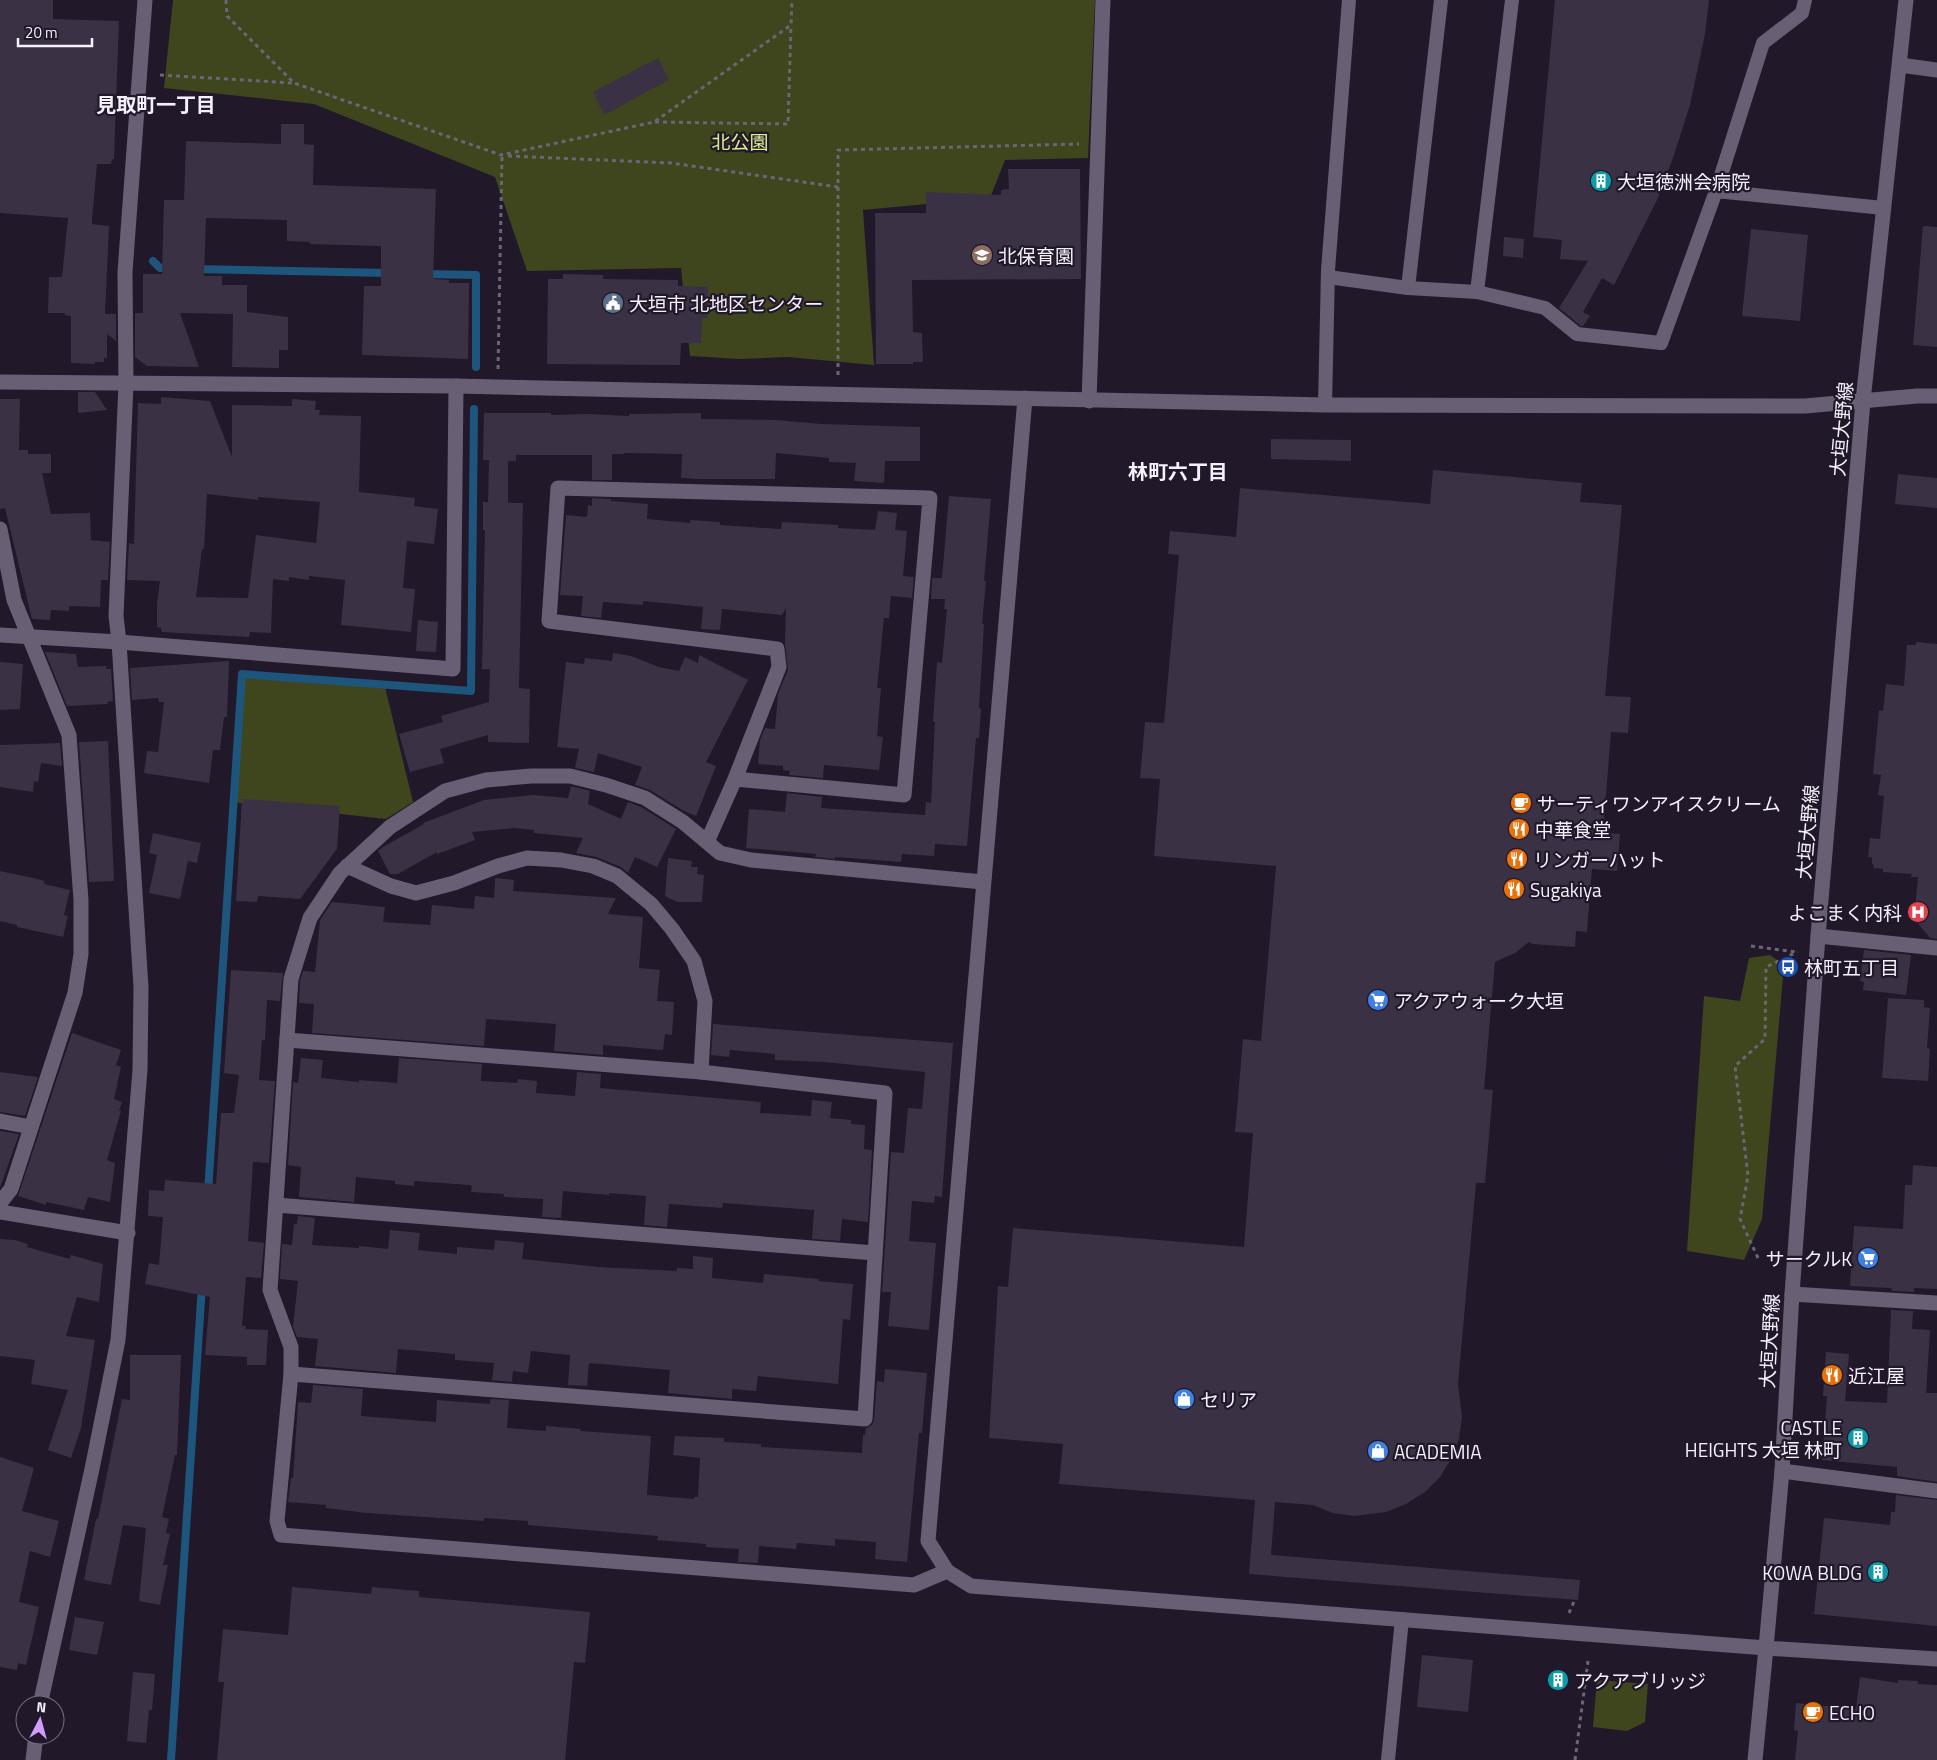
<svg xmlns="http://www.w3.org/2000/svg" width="1937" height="1760" viewBox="0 0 1937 1760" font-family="'Titillium Web','Noto Sans JP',sans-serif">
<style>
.green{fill:#3f461e}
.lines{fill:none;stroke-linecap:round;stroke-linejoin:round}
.stream{stroke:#1e557d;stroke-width:8}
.building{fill:#3a3144;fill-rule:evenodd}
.path{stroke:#6c6574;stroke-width:3;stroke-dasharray:4 4;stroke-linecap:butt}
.lane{stroke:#685f74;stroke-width:14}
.street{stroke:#685f74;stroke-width:15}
.secondary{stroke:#685f74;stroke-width:15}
.labels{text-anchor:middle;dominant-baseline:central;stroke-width:4.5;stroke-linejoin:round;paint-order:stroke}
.park-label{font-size:19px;fill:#ddef92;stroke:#21182a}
.poi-label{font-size:19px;fill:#f5f0fc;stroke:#21182a;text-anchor:start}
.street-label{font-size:19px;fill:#f5f0fc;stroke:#21182a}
.neighbourhood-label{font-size:20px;font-weight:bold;fill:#f5f0fc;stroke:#21182a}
</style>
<rect width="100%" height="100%" fill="#21182a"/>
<!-- green -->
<g class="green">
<path d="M173 0H1095L1088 158 1005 160 990 198 863 210 874 365 788 357 740 359 690 356 681 268 527 271 495 177 314 104 164 88Z"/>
<path d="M245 677 385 687 413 802 386 819 232 802Z"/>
<path d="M1770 955 1784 965 1762 1219 1744 1260 1687 1251 1704 996 1740 1001 1749 958Z"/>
<path d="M1597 1680 1648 1684 1645 1722 1627 1731 1593 1727Z"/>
</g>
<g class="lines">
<!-- stream -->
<g class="stream">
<path d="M153 261 160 268H170"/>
<path d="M194 269 390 273"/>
<path d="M424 274 476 275V367"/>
<path d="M208 1192 242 674 471 691 474 409"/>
<path d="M171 1760 202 1285"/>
</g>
</g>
<!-- building -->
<g class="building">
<path d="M0 0H53V19L119 21 114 159H112L111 164H97L92 219V224L109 226 105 314H116V341L107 334V358H104V362H95V364L71 363V316L65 315V313H48L49 277H62L68 218 0 213Z"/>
<path d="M1555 0H1709L1705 34 1690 105 1673 158 1657 200 1614 285 1602 278 1583 312 1590 316 1583 326H1581L1559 308 1588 261 1560 259 1562 240 1533 237Z"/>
<path d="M658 58 669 80 604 115 593 92Z"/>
<path d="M281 124H304V144L314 145 313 185 436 189 433 279 449 280V283H469L468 359 362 355 364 286H381V246L310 244V242L287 241V220L206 218 204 276H222V285H247V312L288 317V350H279V368L232 367 233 314 180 313 199 367 147 366 135 357V313H143V274H162L164 200H184L186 141 281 144Z"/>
<path d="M1008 169H1080L1081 279 912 280 913 332 922 333 923 362H913V364H876L875 213H926V192L1001 195V190L1009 189Z"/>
<path d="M1923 226 1937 227V347L1913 345Z"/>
<path d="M1751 229 1808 235 1800 321 1742 316Z"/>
<path d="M1504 237 1524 239 1523 258 1503 256Z"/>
<path d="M563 274 603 275V279L678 280V286L708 287V318H702L701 343H681L680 365 547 364 548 279H563Z"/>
<path d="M78 392H95L107 410 78 413Z"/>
<path d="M161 397 210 401 232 457V405L292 406V399L316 401 315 410H320L319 415 361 416 359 492 415 498 414 506 438 509 434 544 407 541 403 588 415 589 411 632 341 625 345 580 309 576V580L289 577V581L273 579 271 633 250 632 249 637 162 632 161 628 157 627V603L160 581 127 580 129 543 134 544 138 403 161 404ZM207 494 258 500V497L320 502 316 543 256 535 248 598 196 597 202 549H204Z"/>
<path d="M0 399H20L19 450H28V454H51V473H42L51 514 90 513 91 540 110 542 108 580H101L100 607 69 606V611L51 610 50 620 32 619 5 508 0 509Z"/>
<path d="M484 413H551V415L587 414 629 416V414L701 413V419L776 420 821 424 920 427V461H885L884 483 854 481 856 463 829 462V458L776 453 775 479H699L681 478 682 454 624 453V454H612V480H592V455H516V461H508V503H523L519 688 530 689 529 743 488 742V735L440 749 444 763 410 772 399 734 443 722 441 716 489 702 490 669H482L485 530H483V502H488L489 460H483Z"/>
<path d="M1271 439 1351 440V461L1271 459Z"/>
<path d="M1433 470 1582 483 1580 502 1622 505 1605 696 1631 697 1628 733 1611 732 1603 833 1620 834 1617 871 1592 869 1587 932 1576 931 1575 947 1532 944 1529 942 1515 953 1495 962 1484 1089 1493 1090 1485 1183H1476L1458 1384 1462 1417 1459 1439 1451 1459 1440 1477 1425 1492 1406 1504 1386 1512 1354 1516 1333 1513 1313 1505 1275 1502 1271 1555 1580 1580 1578 1600 1249 1574 1255 1500 1059 1484 1063 1444 989 1438 998 1286 1008 1287 1013 1228 1244 1247 1253 1133 1235 1132 1243 1039 1261 1041 1276 866 1154 856 1160 779 1140 778 1145 722 1164 723 1179 555 1168 554 1170 531 1236 537 1240 488 1430 504Z"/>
<path d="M1898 474 1937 478V508L1895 504Z"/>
<path d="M949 496 991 499 984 581H986L982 624H984L979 708 981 709 979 738H976L967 846 935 844 934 856 902 854 901 862 835 857V859L815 857 816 854 746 848 749 809 785 812 787 793 822 797 821 808 925 815 926 802 931 803 935 722H933L937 662 942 663 947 609H944L945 599H931L932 578H942Z"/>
<path d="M592 498 611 499V501L648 504 647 519 690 523V520L720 522V525L781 529 782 522 838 525V528L875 530 878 511 897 513 895 530 907 531 903 576 914 577 912 598 891 596 889 618H884L877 688H881L877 736 883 737 879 770 824 765 823 778 789 775 790 771 783 770V766L758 764 760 740 765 728 775 729 778 694 788 670 785 644 786 608 782 615 722 609 720 630 701 629 703 607 643 601V605L603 602 601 618 581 616 583 596 560 595 566 515 587 517 588 505 592 506Z"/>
<path d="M418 620 438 622 436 652 416 651Z"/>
<path d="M1916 642 1937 644V939L1930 938 1912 916 1915 908 1918 877H1911L1912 874 1883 872V869L1873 868 1874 865 1872 864V857H1868L1870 838 1880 839 1884 796 1878 795 1881 775 1873 774 1879 710 1883 711 1886 684 1904 686 1907 645H1916Z"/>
<path d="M45 652 76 654 78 667 106 666V669H111L113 701 107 702 108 704 67 706Z"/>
<path d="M613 653 631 656 659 667 679 671 685 657 698 663 699 655 748 680 706 762 716 766 696 816 684 811 650 790 635 785 642 767 598 753 594 772 575 768 579 749 557 747 566 662 584 664 585 658 612 661Z"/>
<path d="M229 661 227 717H224L220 750H213L209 783 144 773 147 751 158 752 164 702H159L158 698 132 700 130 668Z"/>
<path d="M0 662 23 664 20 709 0 710Z"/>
<path d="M108 741 114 881 89 882 79 742Z"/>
<path d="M60 743 62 766 41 763 38 782 34 781 33 792 0 787V745Z"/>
<path d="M571 786 590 791 588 804 621 819 628 802 641 807 676 829 657 867 635 857 628 873 621 867 596 857 576 853 583 838 534 833V830L514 828 472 832 475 840 437 854V852L398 874H390L378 851 383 847 424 824 423 823 484 800 533 795 568 798Z"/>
<path d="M242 799 340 806 337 849 300 899 258 896 257 902 236 901Z"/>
<path d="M153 833 201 843 197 863 188 861 180 899 149 893 157 855 149 853Z"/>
<path d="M668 858 692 861 691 867H698L697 874 704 875 702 902H677L665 896Z"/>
<path d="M0 871 38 879 44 881V884L70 890 64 915 68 916 63 937 17 927V925L0 921Z"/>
<path d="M495 878 514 880 513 891 616 898 608 914 643 917 639 968 660 970 657 1001 674 1002 672 1035 665 1034 663 1050 603 1045V1055L554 1051 556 1024 486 1019 484 1046 312 1033 314 1004 299 1003 300 981 303 971 315 972 320 920 332 902 385 907 383 922 430 925 432 905 474 909 475 896 494 898Z"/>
<path d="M1864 950 1911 955 1906 995 1863 990 1864 982 1860 981Z"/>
<path d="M231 970 283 973 280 1001 267 1000 265 1040H262L259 1080 275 1081 269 1163 253 1162 248 1241 264 1243 261 1278 246 1277 242 1326H246L245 1329 268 1330 266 1365H247V1357L205 1355 210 1297 145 1284 149 1263 159 1265 163 1217 148 1216 149 1190 164 1191 165 1180 216 1184 221 1113H234L239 1075 224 1073Z"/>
<path d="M1888 998 1924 1000V1007L1930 1008 1927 1048 1930 1049 1928 1081 1882 1078Z"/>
<path d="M713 1024 953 1043 942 1197 935 1196 934 1203 912 1201 909 1241 936 1243 929 1330 888 1326 891 1292H882L891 1152 904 1153 908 1108 922 1109 925 1072 824 1062 775 1060V1054L730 1050 729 1057 711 1055Z"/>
<path d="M72 1033 121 1050 116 1065 121 1067 114 1099 122 1102 119 1111H121L107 1160 115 1163 110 1202 88 1197 84 1210 46 1202V1205L18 1196Z"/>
<path d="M301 1058 323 1060 321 1078 359 1082V1080L397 1083 399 1058 482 1064 481 1081 517 1083 518 1079 537 1081 536 1093 575 1096 577 1072 601 1074 600 1088 761 1102 760 1113 811 1116 812 1100 832 1102 830 1118 851 1120V1124L865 1125 864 1149 872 1150 868 1222 842 1219 840 1241 812 1239 814 1210 723 1203 722 1208 669 1204 667 1227 644 1225 646 1196 609 1193V1195L563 1191 561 1218 542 1217 543 1199 504 1197V1194L471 1192 472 1186 469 1185 414 1181V1186L395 1184V1181L356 1177 354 1202 299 1197 301 1167 288 1165 293 1082 298 1083Z"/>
<path d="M0 1072 38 1077 25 1116 0 1112Z"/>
<path d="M0 1131 19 1134 0 1188Z"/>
<path d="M1913 1165 1937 1167V1289L1914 1288V1292L1892 1291V1289L1890 1288 1850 1286 1854 1226 1903 1229 1905 1185H1912Z"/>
<path d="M298 1216 315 1218 312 1245 359 1248V1246L388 1249 390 1230 420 1233 418 1250 457 1254V1247L494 1250 495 1240 524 1243 522 1259 599 1267 677 1271V1268L693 1269V1256L713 1258 712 1278 763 1283 764 1274 819 1279 818 1281 853 1284 850 1320 843 1319 838 1384 758 1376 756 1391 732 1389V1399L668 1393 670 1370 589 1363 587 1386 568 1385 570 1355 531 1351 528 1373 513 1371 512 1382 492 1380 494 1363 455 1360V1354L398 1349 396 1373 315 1366 318 1339 297 1337 293 1327 298 1281 280 1279 282 1244 292 1245 294 1224H297Z"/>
<path d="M0 1239 15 1240 28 1244 27 1247 70 1259 71 1255 103 1264 99 1302 77 1297 66 1336 95 1340 81 1428 71 1458 48 1450 68 1390 31 1384 35 1360 0 1356Z"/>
<path d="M1891 1310 1913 1311 1912 1329 1930 1330 1926 1393H1937V1482L1897 1476V1467L1822 1460 1827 1396H1823L1826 1352 1849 1354 1845 1401 1887 1403Z"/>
<path d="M130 1355H181L177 1455H175L162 1517 169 1519 166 1533 170 1534 163 1565H168L160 1605 139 1601 146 1528 123 1525 111 1585 84 1580 96 1519H98L122 1399 130 1400Z"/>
<path d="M885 1369 927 1373 922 1433H919L907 1562 875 1559 876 1542 835 1539V1546L797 1543 796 1549 759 1546 758 1563 738 1562 739 1549 706 1547V1544L657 1540 658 1536 528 1525V1521L484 1518V1521L367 1513 326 1508V1505L288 1502 291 1478H293L298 1402 311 1403 313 1385 363 1389 361 1416 436 1422 437 1400 490 1404V1399L509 1400 507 1428 546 1431V1426L581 1429 580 1431 651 1436 647 1495 694 1499V1497H698L700 1458 673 1455 675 1436 724 1438V1442L761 1444V1447L862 1453 863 1435H865L866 1428 872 1425 874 1420 877 1381 884 1382Z"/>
<path d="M0 1457 34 1468 22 1511 59 1521 50 1557 30 1551 19 1602 39 1607 26 1665 18 1663 17 1670 0 1667Z"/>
<path d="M1896 1495 1937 1500V1626L1814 1614 1824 1518 1890 1525 1891 1512H1895Z"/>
<path d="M292 1587 371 1594 372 1587 419 1591V1597L590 1612 585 1663 574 1662 565 1760H217L224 1682H218L223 1629 288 1635Z"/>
<path d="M75 1617 104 1622 97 1655 69 1650Z"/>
<path d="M1422 1655 1473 1660 1468 1712 1417 1707Z"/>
<path d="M133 1672 155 1674 152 1710H149L146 1743 127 1741Z"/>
<path d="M1860 1677 1898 1683V1680L1918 1681V1684L1937 1685V1760H1795L1798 1731 1794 1730 1796 1703 1856 1709Z"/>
</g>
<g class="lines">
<!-- path -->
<g class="path">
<path d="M226 0 227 16 294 83 501 155 654 122 791 25 792 0"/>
<path d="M160 75 293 83"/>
<path d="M655 122 788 124 791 26"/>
<path d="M508 156 671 163 838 187"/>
<path d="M498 369 502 155"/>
<path d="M838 375V150L1079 144"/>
<path d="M1751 946 1796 952"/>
<path d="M1758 1258 1740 1219 1748 1176 1735 1066 1765 1039 1766 967 1797 952"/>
<path d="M1569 1613 1575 1599"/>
<path d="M1575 1760 1588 1661"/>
</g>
<!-- lane -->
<g class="lane">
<path d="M1441 0 1408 288 1477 292 1512 0"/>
<path d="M1716 191 1763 43 1802 13 1805 0"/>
<path d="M1328 277 1408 288"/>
<path d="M1477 292 1545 308 1577 334 1661 343 1716 191 1883 208"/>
<path d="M1325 405 1328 270 1349 0"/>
<path d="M1388 1760 1402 1619"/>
</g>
<!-- street -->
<g class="street">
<path d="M1900 65 1937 70"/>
<path d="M1025 398 928 1541 947 1571 971 1586 1766 1648 1755 1760"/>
<path d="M1089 401 1103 0"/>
<path d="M0 529 14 600 69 735 81 900V954L75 993 11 1189 0 1203"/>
<path d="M0 635 119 642 453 669 456 386"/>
<path d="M707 842 735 779 779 667 777 649 549 621 558 488 930 498 904 795 735 779"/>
<path d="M347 866 391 886 416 893 454 883 498 866 527 858 561 860 593 866 617 876 651 904 672 929 694 961 705 1001 701 1072"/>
<path d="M1818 936 1937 948"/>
<path d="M287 1040 701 1072 885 1093 865 1419 291 1374"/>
<path d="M0 1121 31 1127"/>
<path d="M276 1205 875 1253"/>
<path d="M0 1212 128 1233"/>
<path d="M1792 1294 1937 1303"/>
<path d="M1782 1471 1937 1491"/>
<path d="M947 1571 914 1585 281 1535 277 1521 291 1374V1347L270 1290 291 979 310 918 340 873 390 827 445 791 486 780 531 776H570L606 785 645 798 683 822 720 853 751 860 983 882"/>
<path d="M40 1705 92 1469 118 1340 140 1070 141 987 119 642 116 616 126 384 125 272 145 0"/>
<path d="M33 1760 36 1735"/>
</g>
<!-- secondary -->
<g class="secondary">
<path d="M1906 0 1863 401 1818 936 1792 1294 1782 1471 1766 1648 1937 1659"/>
<path d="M0 382 456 386 1325 405 1805 406 1917 396H1937"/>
</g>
</g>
<!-- icons -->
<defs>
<g id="building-disc" transform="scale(1.125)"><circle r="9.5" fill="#0f9aa8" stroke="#21182a"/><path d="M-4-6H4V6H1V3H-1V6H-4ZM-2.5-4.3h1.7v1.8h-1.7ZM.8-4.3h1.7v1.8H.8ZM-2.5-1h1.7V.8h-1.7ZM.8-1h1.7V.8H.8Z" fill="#fff"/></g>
<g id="school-disc" transform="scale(1.125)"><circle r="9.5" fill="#8d6e63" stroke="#21182a"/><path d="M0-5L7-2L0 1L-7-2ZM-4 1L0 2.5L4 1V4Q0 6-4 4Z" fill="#fff"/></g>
<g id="civic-disc" transform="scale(1.125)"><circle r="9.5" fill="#5c6f8a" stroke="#21182a"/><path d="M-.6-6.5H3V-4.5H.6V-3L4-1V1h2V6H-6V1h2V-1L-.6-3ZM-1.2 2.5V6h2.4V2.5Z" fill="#fff"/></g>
<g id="cafe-disc" transform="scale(1.125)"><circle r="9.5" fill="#e8710a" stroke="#21182a"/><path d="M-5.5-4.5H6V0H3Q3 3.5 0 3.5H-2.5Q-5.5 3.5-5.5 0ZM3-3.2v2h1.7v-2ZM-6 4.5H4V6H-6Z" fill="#fff"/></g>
<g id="restaurant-disc" transform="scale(1.125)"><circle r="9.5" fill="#e8710a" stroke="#21182a"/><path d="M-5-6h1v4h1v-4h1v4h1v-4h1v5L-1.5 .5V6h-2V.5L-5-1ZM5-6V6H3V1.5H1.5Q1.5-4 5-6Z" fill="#fff"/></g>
<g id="hospital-disc" transform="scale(1.125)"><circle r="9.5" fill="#e0444e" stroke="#21182a"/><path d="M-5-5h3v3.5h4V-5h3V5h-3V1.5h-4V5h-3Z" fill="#fff"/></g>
<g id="bus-disc" transform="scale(1.125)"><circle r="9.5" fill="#1a4fb4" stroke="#21182a"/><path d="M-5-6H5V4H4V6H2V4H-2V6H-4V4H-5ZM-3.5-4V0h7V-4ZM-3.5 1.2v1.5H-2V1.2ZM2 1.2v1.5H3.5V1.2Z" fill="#fff"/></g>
<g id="supermarket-disc" transform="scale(1.125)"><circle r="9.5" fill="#3f7fe0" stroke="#21182a"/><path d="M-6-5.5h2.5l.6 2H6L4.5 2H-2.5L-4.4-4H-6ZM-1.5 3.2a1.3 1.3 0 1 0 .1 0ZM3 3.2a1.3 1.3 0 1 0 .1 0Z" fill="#fff"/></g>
<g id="shop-disc" transform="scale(1.125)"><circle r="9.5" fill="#3f7fe0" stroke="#21182a"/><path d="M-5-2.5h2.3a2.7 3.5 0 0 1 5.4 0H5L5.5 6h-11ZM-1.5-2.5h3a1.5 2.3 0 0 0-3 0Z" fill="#fff"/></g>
</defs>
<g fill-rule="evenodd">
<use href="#building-disc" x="1601" y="181"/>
<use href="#school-disc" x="982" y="255"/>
<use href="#civic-disc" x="613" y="303"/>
<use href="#cafe-disc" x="1521" y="803"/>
<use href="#restaurant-disc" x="1519" y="829"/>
<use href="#restaurant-disc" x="1517" y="859"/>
<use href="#restaurant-disc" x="1514" y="889"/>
<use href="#hospital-disc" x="1918" y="912"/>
<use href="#bus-disc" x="1788" y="967"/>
<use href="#supermarket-disc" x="1378" y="1000"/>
<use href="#supermarket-disc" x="1868" y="1258"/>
<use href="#restaurant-disc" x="1832" y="1375"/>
<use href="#shop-disc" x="1184" y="1399"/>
<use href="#building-disc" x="1858" y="1438"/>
<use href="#shop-disc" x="1378" y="1451"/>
<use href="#building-disc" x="1878" y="1572"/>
<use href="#building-disc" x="1558" y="1680"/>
<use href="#cafe-disc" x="1813" y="1712"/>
</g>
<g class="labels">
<!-- park labels -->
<g class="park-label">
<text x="740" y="141">北公園</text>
</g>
<!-- poi labels -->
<g class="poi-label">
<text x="1617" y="181">大垣徳洲会病院</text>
<text x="998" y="255">北保育園</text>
<text x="629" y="303">大垣市 北地区センター</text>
<text x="1537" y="803">サーティワンアイスクリーム</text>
<text x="1535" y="829">中華食堂</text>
<text x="1533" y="859">リンガーハット</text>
<text x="1530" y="889">Sugakiya</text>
<text x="1902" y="912" text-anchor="end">よこまく内科</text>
<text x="1804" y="967">林町五丁目</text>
<text x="1394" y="1000">アクアウォーク大垣</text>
<text x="1852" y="1258" text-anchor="end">サークルK</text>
<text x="1848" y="1375">近江屋</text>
<text x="1200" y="1399">セリア</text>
<text x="1842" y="1427" text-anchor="end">CASTLE<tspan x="1842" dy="22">HEIGHTS 大垣 林町</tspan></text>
<text x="1394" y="1451">ACADEMIA</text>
<text x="1862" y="1572" text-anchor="end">KOWA BLDG</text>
<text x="1574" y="1680">アクアブリッジ</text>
<text x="1829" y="1712">ECHO</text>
</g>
<!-- street labels -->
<g class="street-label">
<text transform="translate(1841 429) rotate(-85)">大垣大野線</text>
<text transform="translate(1807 832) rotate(-85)">大垣大野線</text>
<text transform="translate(1769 1341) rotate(-87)">大垣大野線</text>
</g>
<!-- neighbourhood labels -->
<g class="neighbourhood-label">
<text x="156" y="104">見取町一丁目</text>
<text x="1178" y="471">林町六丁目</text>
</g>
</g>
<!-- north arrow -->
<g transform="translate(40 1720) rotate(6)"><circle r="24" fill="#21182a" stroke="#766e7e"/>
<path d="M0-4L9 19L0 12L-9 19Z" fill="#d09dff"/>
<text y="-8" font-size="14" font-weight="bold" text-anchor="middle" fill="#f5f0fc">N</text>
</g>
<!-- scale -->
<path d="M18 38v8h74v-8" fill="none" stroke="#f5f0fc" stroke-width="2.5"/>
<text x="25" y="38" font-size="15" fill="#f5f0fc" stroke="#21182a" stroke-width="4" paint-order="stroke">20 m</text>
</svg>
